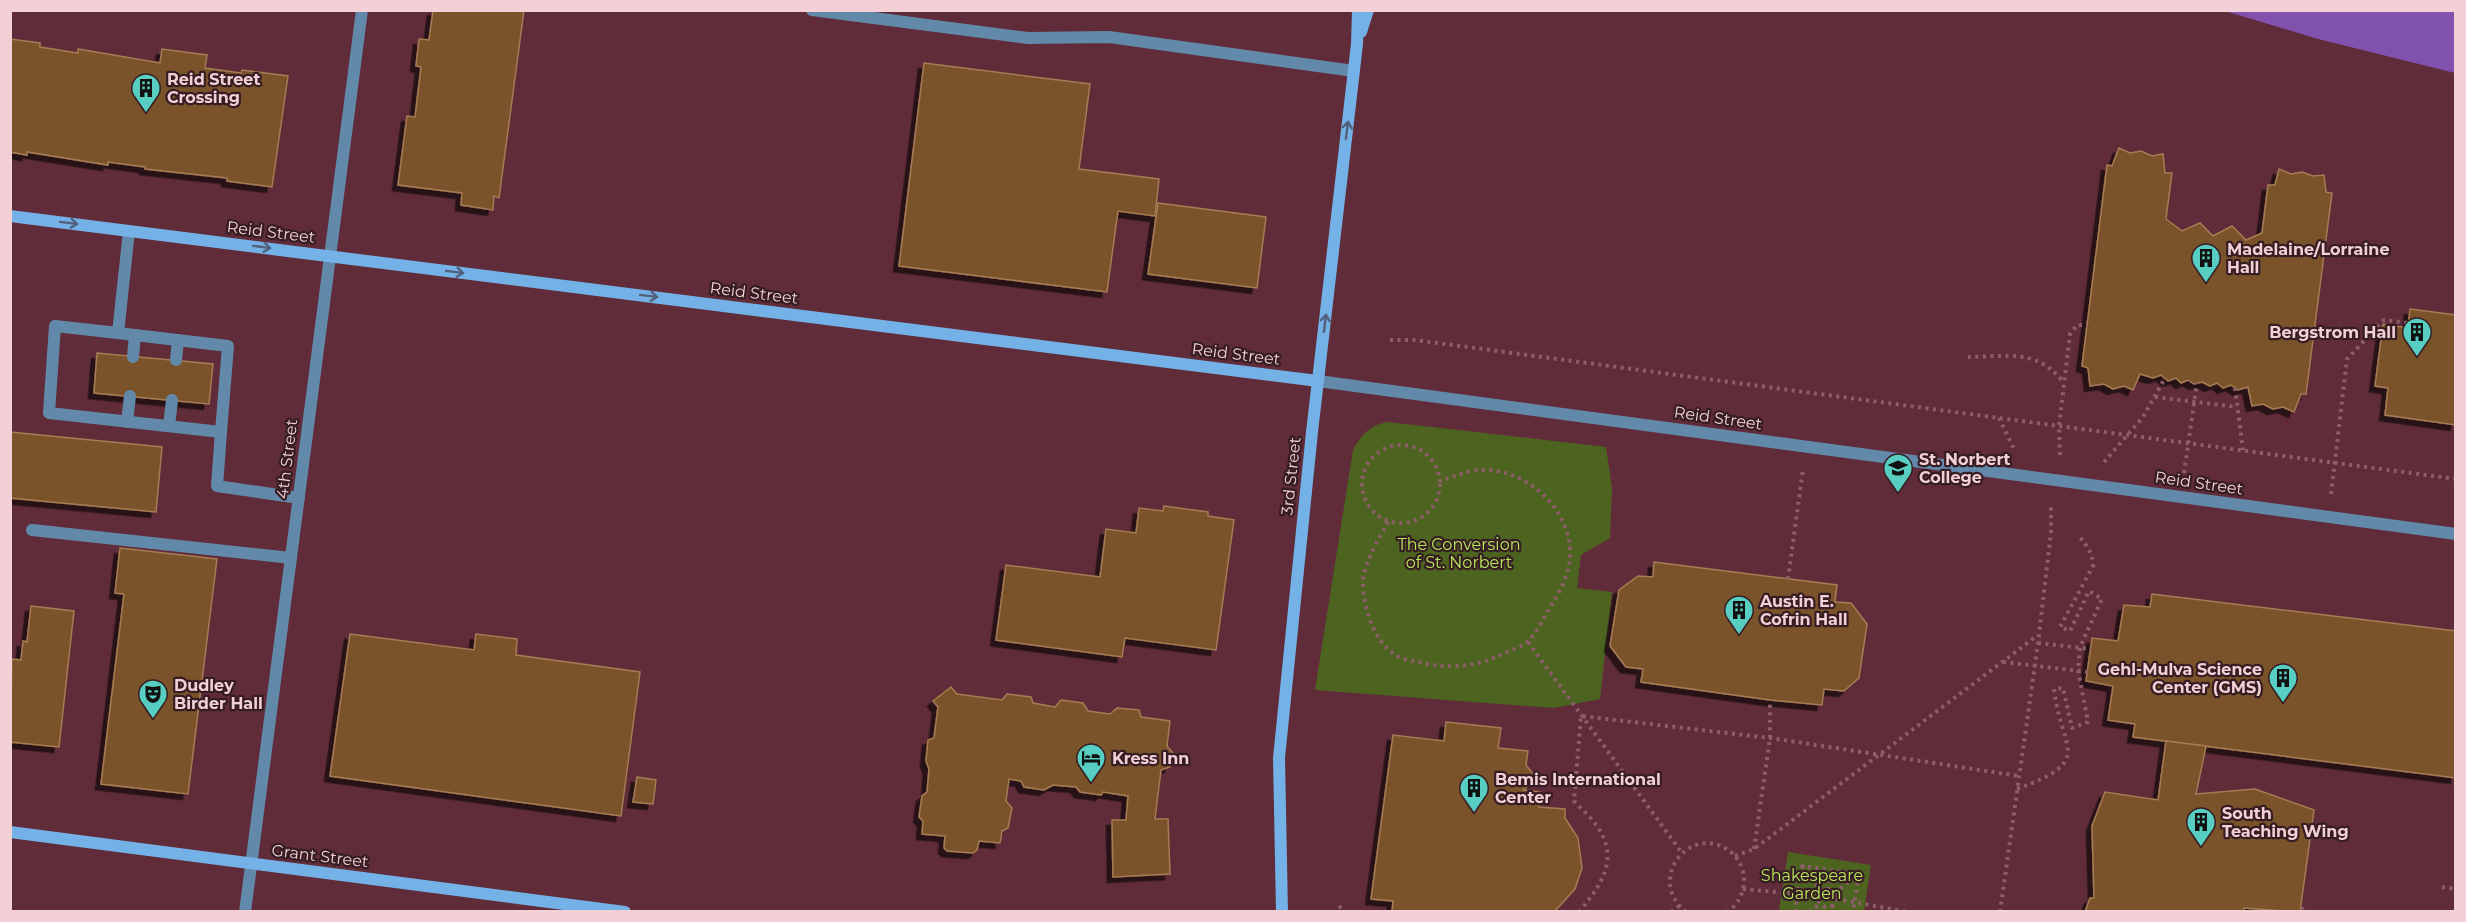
<svg xmlns="http://www.w3.org/2000/svg" width="2466" height="922" viewBox="0 0 2466 922" font-family="Montserrat,sans-serif">
<style>
.green{fill:#4d6420}
.water{fill:#8051ad}
.building{fill:#7a532a;stroke:#a57c52;stroke-width:1.5;filter:url(#shadow)}
.lines{fill:none;stroke-linecap:round;stroke-linejoin:round}
.path{stroke:#8d5e69;stroke-width:4;stroke-dasharray:3 4.5;stroke-linecap:butt}
.lane{stroke:#6389aa;stroke-width:12}
.street{stroke:#6389aa;stroke-width:12}
.secondary{stroke:#74b1e6;stroke-width:12}
.oneway{stroke:#52607b}
.labels{text-anchor:middle;dominant-baseline:central;stroke-width:4.5;stroke-linejoin:round;paint-order:stroke}
.poi-label{font-size:16px;font-weight:bold;fill:#f2d0d6;stroke:#361d23;text-anchor:start}
.street-label{font-size:16px;fill:#f2d0d6;stroke:#361d23}
.park-label{font-size:16px;fill:#b7e75a;stroke:#361d23}
</style>
<defs>
<filter id="shadow"><feDropShadow dx="-5.5" dy="5.5" stdDeviation="0" flood-color="#0009"/></filter>
</defs>
<rect width="100%" height="100%" fill="#602c39"/>
<!-- green -->
<g class="green">
<path d="M1388 422 1606 447 1612 488 1610 538 1581 555 1577 588 1612 592 1600 699 1554 708 1315 690 1353 450C1362 434 1370 425 1388 422Z"/>
<path d="M1788 852 1871 865 1864 911H1779Z"/>
</g>
<!-- water -->
<path class="water" d="M2225 11H2455V73L2318 39Z"/>
<!-- building -->
<g class="building">
<path d="M433 10H524L499 198 494 196 493 210 461 205 462 193 398 185 407 116 415 117 421 67 416 66 419 39 429 40Z"/>
<path d="M10 39 40 43V47L78 53V49L160 63 162 49 207 55 205 68 241 73 242 70 288 76 272 187 227 181V178L145 169V167L108 162V165L27 152V155L10 152Z"/>
<path d="M924 63 1090 84 1079 169 1159 179 1155 216 1118 211 1107 292 899 266Z"/>
<path d="M2119 148 2130 153 2141 151 2152 156 2163 154 2165 173H2172L2166 219 2182 231 2200 223 2213 236 2232 226 2246 240 2262 233 2268 185H2275L2279 169 2291 174 2302 172 2313 176 2324 175 2326 192 2332 193 2306 394H2301L2294 412 2283 407 2273 409 2263 404 2252 406 2248 387 2238 390 2231 385 2223 388 2217 383 2210 386 2202 382 2194 384 2188 380 2181 383 2176 378 2168 381 2161 375 2153 378 2140 374 2133 390 2124 386 2113 389 2104 384 2090 386 2088 368 2082 366 2107 165 2112 166Z"/>
<path d="M1158 203 1266 217 1257 288 1148 274Z"/>
<path d="M2410 309 2456 315V425L2385 415 2388 388 2375 386 2383 324 2408 328Z"/>
<path d="M97 353 213 364 209 404 94 393Z"/>
<path d="M10 432 162 447 156 512 10 498Z"/>
<path d="M1164 506 1208 512V516L1234 520 1216 650 1125 638 1122 657 996 640 1006 565 1100 577 1106 529 1136 533 1139 508 1163 511Z"/>
<path d="M120 548 217 559 188 794 101 784 124 594 115 593Z"/>
<path d="M1654 562 1837 585 1835 602 1851 603 1867 624 1859 678 1844 691 1824 689 1822 705 1770 700 1641 682 1643 669 1626 667 1610 646 1619 590 1638 576 1653 577Z"/>
<path d="M2152 594 2456 631V778L2133 737 2135 724 2108 720 2113 686 2086 681 2092 638 2118 641 2124 605 2150 607Z"/>
<path d="M31 606 74 611 59 747 10 742 12 659 21 660 23 641 27 642Z"/>
<path d="M350 634 474 650 476 634 517 639 516 655 640 672 621 816 330 776Z"/>
<path d="M951 687 957 694 1002 700 1007 694 1031 697 1033 703 1055 707 1061 700 1083 703 1088 711 1110 714 1117 708 1139 710 1141 717 1170 721 1167 746 1173 753 1170 767 1161 770 1155 819H1168L1170 874 1113 877 1112 820H1126L1128 796 1103 792 1101 795 1080 792 1076 787 1053 785 1044 790 1024 787 1021 781 1009 779 1006 801 1012 808 1008 828 1002 831 1000 843 979 841 977 850 973 853 947 851 944 848 945 836 922 834 923 821 919 817 922 796 927 792 929 769 926 761 928 740 934 738 938 707 933 701Z"/>
<path d="M1446 722 1501 728 1498 748 1528 751 1526 765 1537 779 1523 790 1540 792 1539 807 1565 809V818L1578 838 1582 868 1575 889 1554 912H1392L1393 901 1371 899 1393 735 1444 741Z"/>
<path d="M2166 741 2206 746 2196 794 2255 789 2314 810 2300 912 2244 908 2243 912H2085L2090 898H2094L2092 826 2105 792 2158 800Z"/>
<path d="M637 777 656 780 653 804 633 802Z"/>
</g>
<g class="lines">
<!-- path -->
<g class="path">
<path d="M1390 340H1415L2456 479"/>
<path d="M1968 357C1991 357 2021 352 2041 363 2050 367 2057 375 2064 382"/>
<path d="M2235 388 2243 450"/>
<path d="M2155 397 2237 407"/>
<path d="M1999 418 2014 449"/>
<circle cx="1401" cy="484" r="39"/>
<path d="M2060 455 2059 426 2070 334 2077 325H2087"/>
<path d="M2104 462 2143 417 2165 378"/>
<path d="M2184 473 2197 383"/>
<path d="M2331 494 2347 359 2384 320 2409 323"/>
<path d="M1388 522C1379 539 1362 565 1363 585 1364 610 1374 642 1397 656 1402 659 1409 660 1414 661 1449 670 1474 668 1507 652 1513 649 1522 647 1527 642 1535 636 1542 621 1547 612 1558 596 1568 578 1570 558 1573 513 1532 473 1489 470 1472 469 1456 475 1441 481"/>
<path d="M1788 579 1803 469"/>
<path d="M1528 642 1682 853"/>
<path d="M2038 643 2091 649"/>
<path d="M2003 662 2088 672"/>
<path d="M2017 789C2096 760 2061 751 2054 689L2063 688 2072 728 2088 722 2078 670 2080 647 2102 599 2089 591 2070 631 2060 627 2093 566C2093 553 2087 546 2079 536"/>
<path d="M1754 849 1770 738V700"/>
<path d="M1735 856 1754 849 2038 635"/>
<path d="M1802 866 1822 892"/>
<path d="M2442 887 2456 889"/>
<path d="M1743 889 1819 896"/>
<circle cx="1827" cy="898" r="9"/>
<path d="M1828 890 1832 870"/>
<path d="M1834 893 1859 874"/>
<path d="M1836 899 1908 912"/>
<path d="M1832 905 1837 912"/>
<path d="M1339 906 1345 912"/>
<path d="M2301 908 2309 912"/>
<path d="M1579 912C1601 885 1620 860 1597 826 1591 817 1581 809 1574 801L1581 716 1770 738 2019 776"/>
<path d="M1671 912 1679 906"/>
<path d="M1686 912C1645 879 1691 821 1731 852 1739 859 1744 869 1744 880 1744 893 1738 905 1727 912"/>
<path d="M1795 912 1802 866 1859 874 1853 912"/>
<path d="M1809 912 1820 904"/>
<path d="M2000 912 2038 643 2051 532V505"/>
</g>
<!-- lane -->
<g class="lane">
<path d="M812 10 1028 38 1109 37 1354 71"/>
<path d="M129 231 118 333 55 326 49 413 221 432 217 486 299 498"/>
<path d="M118 333 228 346 221 432"/>
<path d="M133 357 135 335"/>
<path d="M176 360 178 340"/>
<path d="M127 422 130 396"/>
<path d="M169 426 172 400"/>
<path d="M32 530 291 558"/>
</g>
<!-- street -->
<g class="street">
<path d="M1318 381 2456 534"/>
<path d="M245 912 362 10"/>
</g>
<!-- secondary -->
<g class="secondary">
<path d="M1361 32 1368 10"/>
<path d="M10 216 1318 381"/>
<path d="M10 832 625 912"/>
<path d="M1282 912 1279 758 1312 432 1357 44 1358 10"/>
</g>
</g>
<!-- one-way arrows -->
<defs><path id="oneway-shaft" d="M-6 0H5M1.5-3L5.5 0L1.5 3" fill="none" stroke-width="1.6" stroke-linecap="round" stroke-linejoin="round" transform="scale(1.5)"/></defs>
<g class="oneway">
<use href="#oneway-shaft" transform="translate(1347 130) rotate(-83)"/>
<use href="#oneway-shaft" transform="translate(69 223) rotate(7)"/>
<use href="#oneway-shaft" transform="translate(262 247) rotate(7)"/>
<use href="#oneway-shaft" transform="translate(455 272) rotate(7)"/>
<use href="#oneway-shaft" transform="translate(649 296) rotate(7)"/>
<use href="#oneway-shaft" transform="translate(1325 323) rotate(-83)"/>
</g>
<!-- icons -->
<defs>
<g id="building-pin" transform="scale(1.5)"><path d="M0 17L-7.5 6A9.5 9.5 0 1 1 7.5 6Z" fill="#57cec1" stroke="#361d23"/><path d="M-4-6H4V6H1V3H-1V6H-4ZM-2.5-4.3h1.7v1.8h-1.7ZM.8-4.3h1.7v1.8H.8ZM-2.5-1h1.7V.8h-1.7ZM.8-1h1.7V.8H.8Z" fill="#111"/></g>
<g id="university-pin" transform="scale(1.5)"><path d="M0 17L-7.5 6A9.5 9.5 0 1 1 7.5 6Z" fill="#57cec1" stroke="#361d23"/><path d="M0-5L7-2L0 1L-7-2ZM-4 1L0 2.5L4 1V4Q0 6-4 4Z" fill="#111"/></g>
<g id="theatre-pin" transform="scale(1.5)"><path d="M0 17L-7.5 6A9.5 9.5 0 1 1 7.5 6Z" fill="#57cec1" stroke="#361d23"/><path d="M-5-5.5Q0-4 5-5.5V0Q5 5 0 6Q-5 5-5 0ZM-3.3-2.5H-1v1.5H-3.3ZM1-2.5H3.3v1.5H1ZM-2.8 1Q0 5.5 2.8 1Z" fill="#111"/></g>
<g id="hotel-pin" transform="scale(1.5)"><path d="M0 17L-7.5 6A9.5 9.5 0 1 1 7.5 6Z" fill="#57cec1" stroke="#361d23"/><path d="M-6-4.5h1.5V1H6V5H4.5V3h-9V5H-6ZM-4 0a1.8 1.8 0 1 1 3.6 0ZM.5 0V-2.5h3Q6-2.5 6 0Z" fill="#111"/></g>
</defs>
<g fill-rule="evenodd">
<use href="#building-pin" x="146" y="88"/>
<use href="#building-pin" x="2206" y="258"/>
<use href="#building-pin" x="2417" y="332"/>
<use href="#university-pin" x="1898" y="468"/>
<use href="#building-pin" x="1739" y="610"/>
<use href="#building-pin" x="2283" y="678"/>
<use href="#theatre-pin" x="153" y="694"/>
<use href="#hotel-pin" x="1091" y="758"/>
<use href="#building-pin" x="1474" y="788"/>
<use href="#building-pin" x="2201" y="822"/>
</g>
<g class="labels">
<!-- poi labels -->
<g class="poi-label">
<text x="167" y="79">Reid Street<tspan x="167" dy="18">Crossing</tspan></text>
<text x="2227" y="249">Madelaine/Lorraine<tspan x="2227" dy="18">Hall</tspan></text>
<text x="2396" y="332" text-anchor="end">Bergstrom Hall</text>
<text x="1919" y="459">St. Norbert<tspan x="1919" dy="18">College</tspan></text>
<text x="1760" y="601">Austin E.<tspan x="1760" dy="18">Cofrin Hall</tspan></text>
<text x="2262" y="669" text-anchor="end">Gehl-Mulva Science<tspan x="2262" dy="18">Center (GMS)</tspan></text>
<text x="174" y="685">Dudley<tspan x="174" dy="18">Birder Hall</tspan></text>
<text x="1112" y="758">Kress Inn</text>
<text x="1495" y="779">Bemis International<tspan x="1495" dy="18">Center</tspan></text>
<text x="2222" y="813">South<tspan x="2222" dy="18">Teaching Wing</tspan></text>
</g>
<!-- street labels -->
<g class="street-label">
<text transform="translate(271 232) rotate(7)">Reid Street</text>
<text transform="translate(754 293) rotate(7)">Reid Street</text>
<text transform="translate(1236 354) rotate(7)">Reid Street</text>
<text transform="translate(1718 418) rotate(8)">Reid Street</text>
<text transform="translate(287 459) rotate(-83)">4th Street</text>
<text transform="translate(1291 476) rotate(-84)">3rd Street</text>
<text transform="translate(2199 483) rotate(8)">Reid Street</text>
<text transform="translate(320 856) rotate(7)">Grant Street</text>
</g>
<!-- park labels -->
<g class="park-label">
<text x="1459" y="544">The Conversion<tspan x="1459" dy="18">of St. Norbert</tspan></text>
<text x="1812" y="875">Shakespeare<tspan x="1812" dy="18">Garden</tspan></text>
</g>
</g>
<!-- border -->
<rect width="2466" height="922" fill="none" stroke="#f2d0d6" stroke-width="24"/>
</svg>
